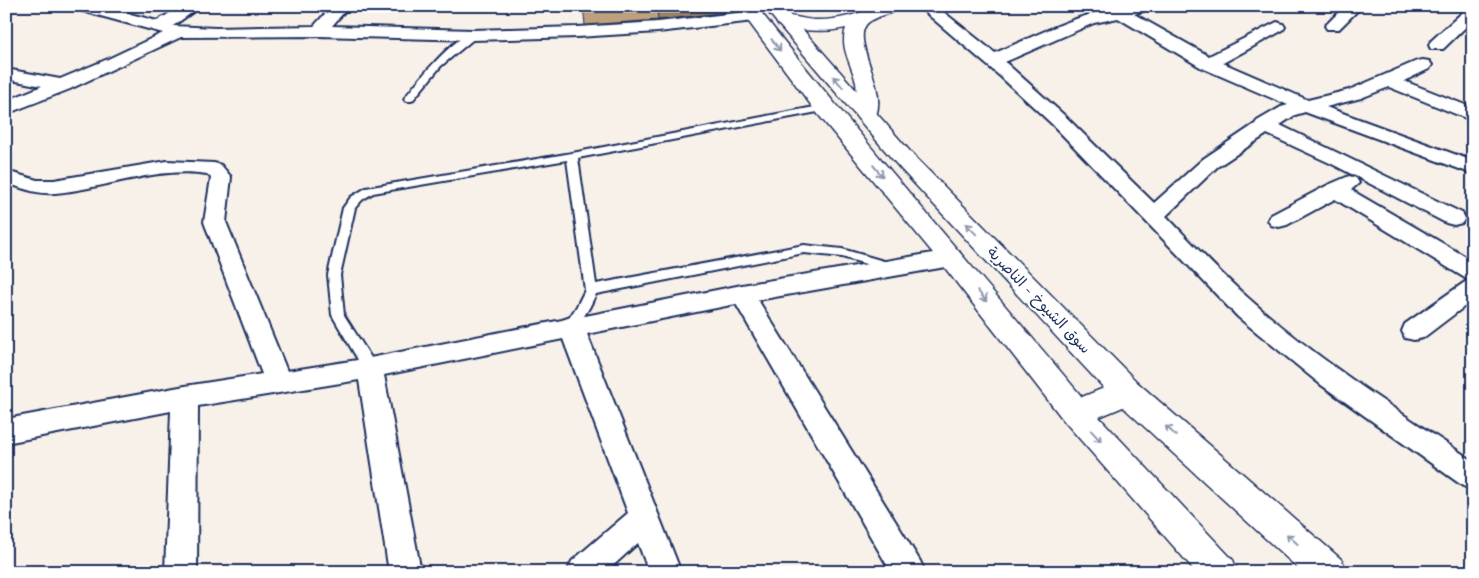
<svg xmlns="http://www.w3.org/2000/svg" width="1479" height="578" viewBox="0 0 1479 578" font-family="'Comic Neue','Playpen Sans Arabic',sans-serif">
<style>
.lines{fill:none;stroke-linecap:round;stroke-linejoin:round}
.service-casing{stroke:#1b2f5e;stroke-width:4}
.minor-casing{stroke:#1b2f5e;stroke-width:4}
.tertiary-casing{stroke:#1b2f5e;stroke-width:3}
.primary-casing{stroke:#1b2f5e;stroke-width:3}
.service{fill:#fff;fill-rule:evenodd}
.minor{fill:#fff;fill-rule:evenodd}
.tertiary{fill:#fff;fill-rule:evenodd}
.primary{fill:#fff;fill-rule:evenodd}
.wall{fill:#bea07b;stroke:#1b2f5e}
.shaded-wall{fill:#9b8264;stroke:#1b2f5e}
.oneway{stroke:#8d97ae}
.labels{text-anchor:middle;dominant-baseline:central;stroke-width:4;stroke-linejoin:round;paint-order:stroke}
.street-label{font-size:15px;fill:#1b2f5e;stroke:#fff}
</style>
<rect width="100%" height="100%" fill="#f8f1e9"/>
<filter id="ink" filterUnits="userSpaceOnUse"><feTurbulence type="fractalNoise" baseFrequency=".02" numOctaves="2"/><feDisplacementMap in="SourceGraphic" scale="10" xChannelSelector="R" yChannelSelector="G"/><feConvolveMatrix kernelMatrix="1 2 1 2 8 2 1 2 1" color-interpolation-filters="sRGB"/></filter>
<g filter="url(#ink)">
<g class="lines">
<!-- service casing -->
<g class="service-casing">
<g id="service">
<path d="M473 32 477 35 476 37 441 66 412 101H406L404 99C418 80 451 40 473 32Z"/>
<path d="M825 105 830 108 828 110 578 158 596 284 804 245 842 249 894 264 896 267 894 270 890 271 842 257 804 253 596 294 589 308 576 329H566L564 326 577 306 585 290 567 160 373 193 362 200 355 208 340 275 344 315 375 364 377 368 375 372 370 373 365 372 332 315 328 275 343 208 351 197 366 188 572 153Z"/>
</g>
</g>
<!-- minor casing -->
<g class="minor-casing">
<g id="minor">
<path d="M73 6H100L157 21 181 6H201L173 26 216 28 314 26 332 6H349L332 26 473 30 577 27 658 22 754 11 760 13 762 16 760 19 754 21 658 32 577 37 473 40 319 36 181 37 70 89 6 114V101L42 86 6 79V69L60 79 108 59 163 33 75 9Z"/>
<path d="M918 6H936L995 53C1043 33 1091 6 1144 6L1145 8 1143 11 1134 14 1209 56 1277 22 1283 24 1285 27 1283 30 1223 63 1308 100 1349 90 1417 61 1423 60 1429 61 1432 65 1429 69 1404 81 1473 108V121L1389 87 1361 98 1326 107 1473 161V174L1305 112 1295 115 1280 125 1462 213 1465 218 1462 223 1454 225 1446 223 1332 164 1267 134 1217 167 1166 216C1195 246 1223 277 1255 304 1322 363 1398 411 1473 461V490L1463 486 1320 384 1238 317 1052 124 1001 77ZM1118 18 1202 68 1288 105 1281 107 1257 121 1255 124 1203 159 1154 203 1065 116 1005 62 1094 23Z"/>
<path d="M1345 6H1362L1339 29H1327L1325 26Z"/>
<path d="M1459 6H1473V20L1443 49H1431L1429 45 1431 41 1463 12Z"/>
<path d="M167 161 214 163 221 165 231 177 226 222 287 371 370 358 562 320 571 317 575 318 742 285 951 250 959 252 962 258 959 264 951 266 758 300 920 561 925 572H891L736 304 587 334 681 572H649L638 543 606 572H567L572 561 628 513 563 339 384 375 421 572H389L359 380 198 406 197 572H165L171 411 6 443V419L185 386 262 374 204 222 211 178 207 174C156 166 105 189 55 193 37 195 23 188 6 183V171L37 180H54Z"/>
<path d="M1349 176 1356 178 1359 183 1351 190 1473 261V300L1423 338 1414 340 1405 338 1402 331 1405 324 1465 282 1472 280 1465 278 1335 199 1287 225 1279 227 1271 225 1268 220 1271 215 1328 185Z"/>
</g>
</g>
<!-- tertiary casing -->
<g class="tertiary-casing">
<path id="tertiary" d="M876 6H901L898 10C890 14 877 16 869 22 847 38 892 92 874 119L866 121 858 119C852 110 858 94 856 83 852 64 839 48 846 28 823 33 801 31 778 25L776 21 778 17C790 14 802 19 814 20 836 21 856 15 876 6Z"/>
</g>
<!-- primary casing -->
<g class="primary-casing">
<path id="primary" d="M737 6H756C861 139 973 267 1082 397L1104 388 899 167 763 6H782L915 157 1138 383 1342 560 1347 572H1302L1123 407 1099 417 1233 560 1238 572H1196L1065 422 942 264 817 113Z"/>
</g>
<!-- service -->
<use href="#service" class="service"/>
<!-- minor -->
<use href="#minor" class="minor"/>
<!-- tertiary -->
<use href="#tertiary" class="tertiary"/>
<!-- primary -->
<use href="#primary" class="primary"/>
</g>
<!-- wall -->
<g class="wall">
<path d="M583 6H738V11L658 20 585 25Z"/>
<path d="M855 6H870L858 11Z"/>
</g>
<!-- shaded-wall -->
<g class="shaded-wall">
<path d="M657 6H738V11L658 20Z"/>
<path d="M858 6H870L858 11Z"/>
</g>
<!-- one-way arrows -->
<defs><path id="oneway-shaft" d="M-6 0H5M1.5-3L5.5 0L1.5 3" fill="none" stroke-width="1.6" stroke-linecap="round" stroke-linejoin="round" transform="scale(1.25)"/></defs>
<g class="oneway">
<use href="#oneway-shaft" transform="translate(776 45) rotate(52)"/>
<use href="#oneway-shaft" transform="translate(838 82) rotate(-131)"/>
<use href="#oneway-shaft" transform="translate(878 171) rotate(50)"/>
<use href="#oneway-shaft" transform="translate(971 229) rotate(-134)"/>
<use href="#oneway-shaft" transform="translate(982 296) rotate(51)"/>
<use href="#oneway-shaft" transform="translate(1171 431) rotate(-138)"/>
<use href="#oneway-shaft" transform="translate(1096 436) rotate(48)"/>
<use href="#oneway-shaft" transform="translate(1292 539) rotate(-138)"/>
</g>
</g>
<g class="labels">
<!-- street labels -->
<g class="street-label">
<text transform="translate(1039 300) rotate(46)">سوق الشيوخ - الناصرية</text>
</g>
</g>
<!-- margin -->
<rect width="1479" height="578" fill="none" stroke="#fff" stroke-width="25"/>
<rect x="12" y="12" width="1454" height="553" fill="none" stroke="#1b2f5e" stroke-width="2" filter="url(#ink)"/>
</svg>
